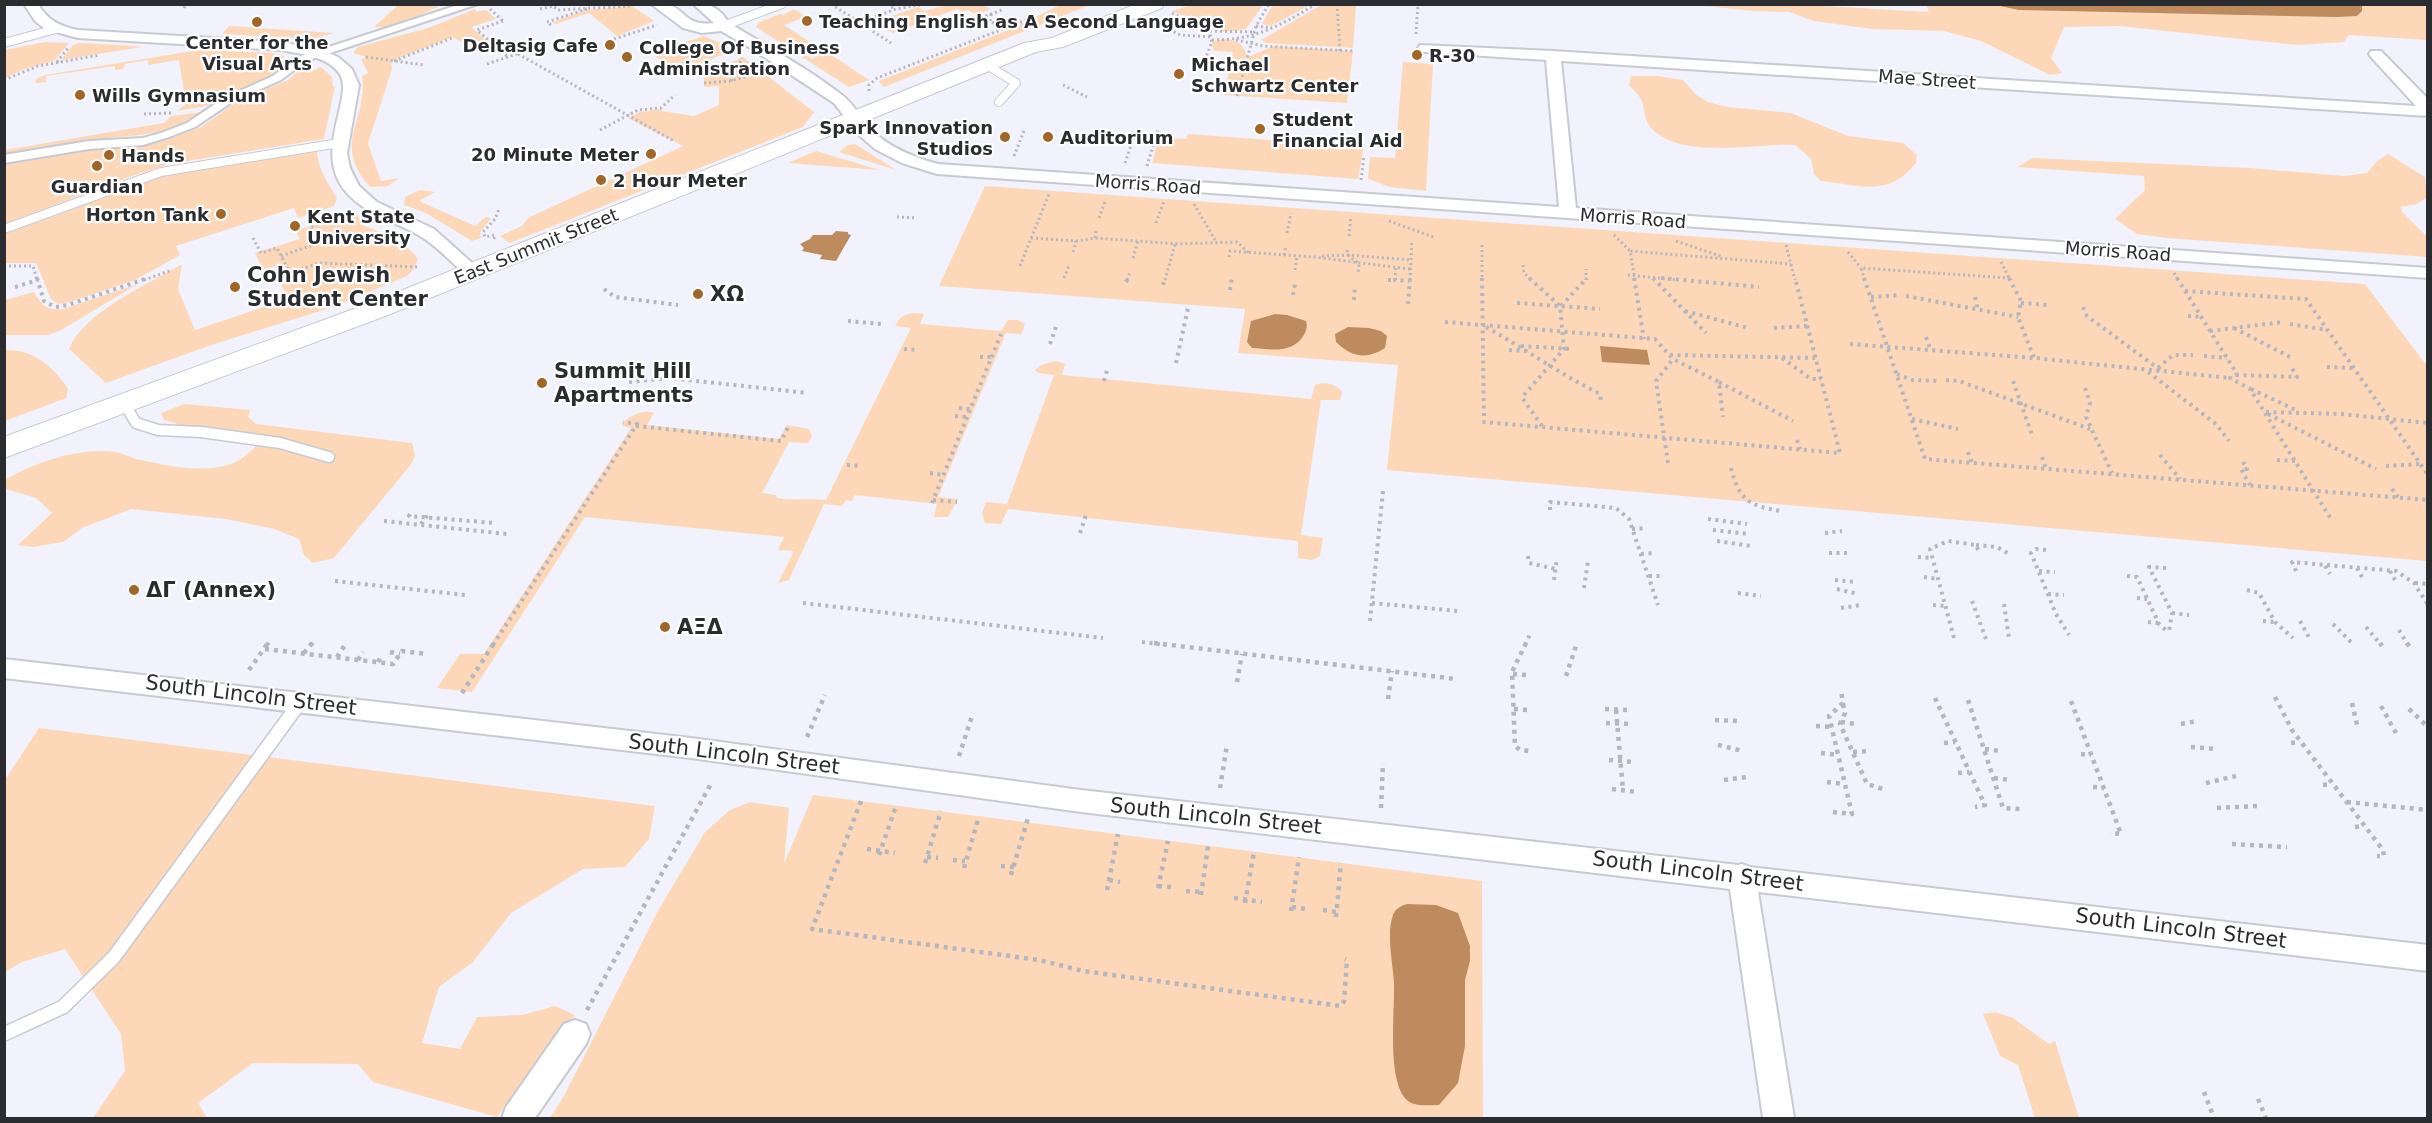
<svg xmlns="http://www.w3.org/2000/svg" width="2432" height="1123" viewBox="0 0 2432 1123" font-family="'DejaVu Sans',sans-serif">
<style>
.green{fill:#fdd8b8}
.water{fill:#bd8b5e}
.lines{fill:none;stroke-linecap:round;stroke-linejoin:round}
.service-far2-casing{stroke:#c8cad3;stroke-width:10}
.service-far1-casing{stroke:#c8cad3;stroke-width:13}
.service-casing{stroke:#c8cad3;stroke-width:16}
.pedestrian-casing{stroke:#c8cad3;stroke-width:4}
.minor-casing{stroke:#c8cad3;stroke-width:4}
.secondary-casing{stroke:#c8cad3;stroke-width:2}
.path-far2{stroke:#b5b6be;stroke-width:3;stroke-dasharray:2 3;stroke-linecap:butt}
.path-far1{stroke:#b5b6be;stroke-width:4;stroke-dasharray:3 4.5;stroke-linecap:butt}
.path{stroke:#b5b6be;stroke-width:4.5;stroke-dasharray:4 5;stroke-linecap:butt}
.service-far2{stroke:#fff;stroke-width:8}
.service-far1{stroke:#fff;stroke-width:10}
.service{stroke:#fff;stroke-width:13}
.pedestrian{fill:#fff;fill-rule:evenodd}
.minor{fill:#fff;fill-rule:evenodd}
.secondary{fill:#fff;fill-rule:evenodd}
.poi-dot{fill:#a26528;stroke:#fff;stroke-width:2}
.labels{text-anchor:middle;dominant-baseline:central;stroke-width:4.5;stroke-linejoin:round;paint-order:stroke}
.far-poi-label{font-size:18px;font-weight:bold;fill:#2b2c2f;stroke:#fff;text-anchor:start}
.far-street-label{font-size:18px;fill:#2b2c2f;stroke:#fff}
.poi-label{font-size:21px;font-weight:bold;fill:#2b2c2f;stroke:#fff;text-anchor:start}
.street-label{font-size:21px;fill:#2b2c2f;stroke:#fff}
</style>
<rect width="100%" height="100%" fill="#f1f2fc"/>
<!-- green -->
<g class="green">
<path d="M2427 4V40L2349 35 2344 42 2298 45 2119 26 2064 27 2051 58 2062 73 2050 75 1981 41 1944 31 1872 29 1814 21 1789 12 1754 11 1696 5H1808L1929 12 1926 5Z"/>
<path d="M398 5H442L392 28 374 27Z"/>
<path d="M982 5 991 9 976 15 968 10 962 12 957 9 893 33 873 22 918 7 924 11 947 5Z"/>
<path d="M1060 5H1090L884 87 879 81 1011 29Z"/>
<path d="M1191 5V4L1263 5 1246 29C1234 31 1216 34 1206 25L1172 11Z"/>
<path d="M1273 5V4L1310 5 1271 26 1265 25 1262 23Z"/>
<path d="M1321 5 1356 6 1353 48 1266 43 1261 40Z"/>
<path d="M632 6 654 21 617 36 589 13 556 24 553 22 586 10Z"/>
<path d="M475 9 476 12 486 10 496 19 471 27 494 47 481 52 452 37 391 61 392 69 368 143 381 181 399 178 388 186 370 187C331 142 368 122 362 76L368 73 361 59 366 57 353 53 358 47 431 27Z"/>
<path d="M794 9 806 17 784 25 816 46 811 48 808 46 798 49 803 53 799 55 756 27 758 23 780 14 783 15Z"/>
<path d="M229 26 334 33 311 39 222 34Z"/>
<path d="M704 36 727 46 731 51 702 63 665 69 662 67 666 64 651 53Z"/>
<path d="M1223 39C1238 40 1242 43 1248 57L1274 46 1353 51 1347 103 1224 95 1233 52 1214 51 1212 42Z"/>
<path d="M45 42 69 43 54 61 24 69 5 78V50Z"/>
<path d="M79 43 137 46 142 47 61 60 73 45Z"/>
<path d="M199 50 273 53 285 56 279 62 282 66 263 83 227 96 212 105 177 111 186 104 179 60 148 65V60L125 64 123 69 115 70V66L46 76V82L35 83 36 79 45 75Z"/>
<path d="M825 51 869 80 849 87 802 57 806 55 812 59Z"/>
<path d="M743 57 814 112 803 127 510 243 500 236 522 226 528 218 683 146 628 118 640 112 662 109 661 111 694 116 719 105V86L704 87V78L713 70Z"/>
<path d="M1403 62 1433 64 1426 191 1390 187 1368 179 1370 157 1395 158Z"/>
<path d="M321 67 332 77 333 87 335 86 324 139 169 164 126 178 5 224V163L106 148H130L181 134 201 127 239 100 288 80 300 69 308 73Z"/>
<path d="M1631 76H1657L1683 80 1695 94 1708 102 1727 107 1791 113 1848 136 1903 143 1917 155 1916 163C1888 198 1860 185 1821 181L1814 174 1811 159 1795 145C1753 143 1684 160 1652 129 1644 122 1645 108 1641 99 1638 94 1633 89 1629 85Z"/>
<path d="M203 112C173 135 140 134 106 139 72 144 38 150 5 155V150L164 123 171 116Z"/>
<path d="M1188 134 1364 147 1358 179 1152 163 1157 145 1165 143 1168 138 1186 139Z"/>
<path d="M854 144 857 145 896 170 839 152 848 145Z"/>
<path d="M317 151C318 170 328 183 337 198L334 206 298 218 294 208 176 246 180 255 135 280 67 303 58 304 51 299 36 263H5V234L169 174Z"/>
<path d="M816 151 879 170 788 163Z"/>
<path d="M2388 154 2425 177 2427 197 2417 204 2401 207 2402 212 2427 237V257L2167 238 2137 234 2115 219 2145 190 2144 176 2018 167 2032 158 2249 168 2344 176 2367 173 2377 161Z"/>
<path d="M985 186 2365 284 2427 366V561L1387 470 1398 365 1238 353 1245 309 939 286Z"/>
<path d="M420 190 435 192 419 201 475 226 486 217 491 218 480 232 481 238 472 241 426 213 404 205 405 197Z"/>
<path d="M354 212 360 219 361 224C380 233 406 241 418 259L414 269 407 276 369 292 327 309 211 345 106 383 69 349C84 312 147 285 182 264L178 289 195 330 288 299 281 284 290 280 282 264 263 270 255 253 300 239 295 231Z"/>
<path d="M138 284 61 330 48 335H5V300L34 292C42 306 46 310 63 309Z"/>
<path d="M914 313 924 314 920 324 1001 331 1008 320H1018L1025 324 1021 334 1006 333 938 497 958 499 948 517H934L937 504 855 495 852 501 846 500 842 506 824 504 789 580 778 583 794 551 778 550 784 537 585 517 472 692 437 688 460 654H484L631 428 623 426 622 424C629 416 643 409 654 413L647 425 779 439 787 425 809 429 812 436 808 443 789 442 762 493 776 495 777 498C793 501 809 498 826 500L911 328 895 326C900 317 904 314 914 313Z"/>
<path d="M5 350C33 349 53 366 68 389L66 398 5 421Z"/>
<path d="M1056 361 1065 364 1062 375 1311 399 1315 385C1325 381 1336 384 1342 392L1340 400H1321L1301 535 1323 538 1320 556 1312 560 1298 558V541L1008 509 1001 524 985 523 982 513 986 502 1007 504 1054 375 1039 373 1035 370 1041 365Z"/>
<path d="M184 404 250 410 248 417 256 424 412 443 415 455 412 463 334 558 313 563 304 555 299 539 274 529 226 519 131 509 82 528 63 542 33 547 18 545 52 513 36 498 6 489 5 480C33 463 72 450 106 451 117 451 127 456 137 459 167 466 218 478 245 456 252 451 258 443 265 436L185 426 164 420 161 413Z"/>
<path d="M39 728 655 806 649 839 625 867 583 869 511 913 473 962 439 987 422 1043 460 1049 477 1017 522 1015 555 1006 575 1015 515 1091 497 1117 373 1082 358 1064 253 1063 198 1103 207 1118H93L125 1071 121 1034 65 949 22 962 5 972V780Z"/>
<path d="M813 795 1482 881 1483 1118H550L565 1094 659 909 705 832 730 810 750 802 789 808 784 864Z"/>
<path d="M1995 1012 2013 1018 2049 1044 2055 1041 2079 1118H2035L2018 1065 2000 1056 1983 1014Z"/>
</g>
<!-- water -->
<g class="water">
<path d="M2362 5V11L2357 16 2337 17 2019 10 1995 5Z"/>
<path d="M836 231 848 232V234L851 235 836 261 820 259 822 255 802 251 804 248 800 244 810 239 813 235H832Z"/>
<path d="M1275 314 1287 315 1306 321C1308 328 1306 332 1302 338 1289 354 1271 349 1252 348L1247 342 1251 321Z"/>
<path d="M1348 327 1369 328 1381 331 1387 336 1385 348C1367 360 1351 357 1336 342L1335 334Z"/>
<path d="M1600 346 1647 350 1650 365 1602 362Z"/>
<path d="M1407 904 1436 905 1458 913 1470 946V961L1465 980V1046L1458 1083 1439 1105C1430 1105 1416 1107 1408 1101 1386 1084 1395 1010 1394 984 1393 963 1386 935 1393 915 1396 908 1401 906 1407 904Z"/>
</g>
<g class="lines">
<!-- service-far2 casing -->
<g class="service-far2-casing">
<g id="service-far2">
<path d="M723 26 782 4"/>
<path d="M4 43 56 29"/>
<path d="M987 65 1016 83 999 102"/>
<path d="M4 229 161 172 339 143"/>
</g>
</g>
<!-- service-far1 casing -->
<g class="service-far1-casing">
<path id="service-far1" d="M124 403 136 423 158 430 201 432 280 443 329 457"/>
</g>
<!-- service casing -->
<g class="service-casing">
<path id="service" d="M4 1034 63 1007 114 957 301 701"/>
</g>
<!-- pedestrian casing -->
<g class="pedestrian-casing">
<path id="pedestrian" d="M461 4H478L306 61 281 80 232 102 195 127 169 137 143 145 89 149 4 163V155L89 141 143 138 161 133 187 123 224 98 273 76 298 57Z"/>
</g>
<!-- minor casing -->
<g class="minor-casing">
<g id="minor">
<path d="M24 4H38C48 21 60 26 78 30L281 42 322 50 338 57 352 69 359 85 347 153 350 168 359 186 377 202 434 229 481 271 478 275H466C451 262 437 246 420 236 395 221 366 215 346 192 311 151 356 96 339 73 327 56 300 54 281 50L78 38 45 29 35 21Z"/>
<path d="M651 4C656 4 662 4 666 4 686 8 684 27 714 23L693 4C711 4 719 7 729 23 767 46 807 68 842 95 854 104 860 117 869 127 887 147 913 157 938 164L1559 207 1546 60 1425 52 1420 51 1418 48 1420 45 1553 51 2416 106 2371 57 2369 54 2371 51H2381L2428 99V116L1561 61 1576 208 2428 268V278L937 174 902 163 875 149 859 135 834 103 747 46 721 31 702 33 683 28Z"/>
<path d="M4 659 691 738 1081 790 1738 865 1742 864 1750 867 2428 945V971L1758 892 1794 1118H1763L1730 889 1081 812 691 758 4 678Z"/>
<path d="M575 1020 586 1024 590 1034 586 1044 535 1118H502L506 1107 564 1024Z"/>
</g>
</g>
<!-- secondary casing -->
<g class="secondary-casing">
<path id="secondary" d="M1136 4H1164L1162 8 1063 47 1036 52 388 315 4 458V437L370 303 1024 43 1052 38Z"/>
</g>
<!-- path-far2 -->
<g class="path-far2">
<path d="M831 4 891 43"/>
<path d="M887 4 895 9"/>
<path d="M1337 4 1340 51"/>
<path d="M184 8 186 4"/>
<path d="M490 9 504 22"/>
<path d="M540 9 553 6 558 10 632 6"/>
<path d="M1172 13 1209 31 1212 42 1205 60"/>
<path d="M991 14 990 22 1006 27"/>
<path d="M981 18 1004 9"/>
<path d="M503 21 477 30 508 57"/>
<path d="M861 22 896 9 925 4"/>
<path d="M551 25 547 22 587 9 589 4"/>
<path d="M1256 26 1272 28"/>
<path d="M1165 27 1180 35 1212 37"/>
<path d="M1210 31 1255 32"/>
<path d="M1416 34 1418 4"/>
<path d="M614 39 657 25"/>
<path d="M1212 40C1255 40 1280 26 1316 4"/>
<path d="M1236 40 1263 46 1353 51"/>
<path d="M518 54 674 141"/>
<path d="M366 57 424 65"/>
<path d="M394 61 452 38"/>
<path d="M57 62 68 48"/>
<path d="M487 64 522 52"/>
<path d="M4 80 38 66 100 55"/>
<path d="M731 81 742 58"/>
<path d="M704 83 731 81 762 72"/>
<path d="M1063 85 1087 97"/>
<path d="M1226 86H1240"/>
<path d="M869 91V85L877 78 1034 17"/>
<path d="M1237 96 1256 26 1269 4"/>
<path d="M144 114 171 113"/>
<path d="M600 130 638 110 661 108 675 95"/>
<path d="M1014 156 1025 128"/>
<path d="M1125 163 1134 136"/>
<path d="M1147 166 1158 130"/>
<path d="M1361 180 1364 156"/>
<path d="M1194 204 1215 240"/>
<path d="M897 217 917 218"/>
<path d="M1099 218 1106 199"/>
<path d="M1389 221 1436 238"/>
<path d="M1156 223 1164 201"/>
<path d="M1287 233 1291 213"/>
<path d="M1614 235 1630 251"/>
<path d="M1349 236 1351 216"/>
<path d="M253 238 261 253 277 248 290 273"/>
<path d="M1031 238 1078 241 1095 238 1178 244 1237 242 1249 253"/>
<path d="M1095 238 1096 231"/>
<path d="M494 239 495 235 485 237 483 232 495 219 499 209"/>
<path d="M1676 241 1723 257"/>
<path d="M1482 245V280"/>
<path d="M1786 245 1795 280"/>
<path d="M1347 250 1348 255 1359 264 1358 273"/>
<path d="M1073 252 1076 241"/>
<path d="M1848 252 1861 268"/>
<path d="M1284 255 1286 246"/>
<path d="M281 256 319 243 310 227 351 213"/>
<path d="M1322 256 1348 255 1411 260"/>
<path d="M1229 257 1230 251 1314 257 1410 269"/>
<path d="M1133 258 1138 241"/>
<path d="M2001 262 2010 280"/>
<path d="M1523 265 1524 273 1531 280"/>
<path d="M4 266H33L37 280"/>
<path d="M1020 266 1049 194"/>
<path d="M1295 270 1297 256"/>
<path d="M2174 273 2178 280"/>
<path d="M287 274 319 263 419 267"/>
<path d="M1628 275 1677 280"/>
<path d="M1064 278 1069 266"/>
<path d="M144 280 172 270"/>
<path d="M1127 280 1130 272"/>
<path d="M1165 280 1175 244"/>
<path d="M1395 280 1396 267"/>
<path d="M1410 280 1412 241"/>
<path d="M1586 280V269"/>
<path d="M1635 280 1630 251 1791 264"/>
<path d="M1865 280 1861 268 2009 278"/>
</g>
<!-- path-far1 -->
<g class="path-far1">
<path d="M37 278 44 301 55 307 68 305 148 278"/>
<path d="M1395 278V280L1409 281"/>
<path d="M1482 278 1484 422 1840 453 1795 278"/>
<path d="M1634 278 1644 339"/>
<path d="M1653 278 1706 333"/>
<path d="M1661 278 1759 287"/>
<path d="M1864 278 1925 459 2428 500"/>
<path d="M2009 278 2021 301 2018 317 2034 358"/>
<path d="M2177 278 2237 374 2230 378 2250 389 2331 519"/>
<path d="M1388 280H1395"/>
<path d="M1126 282 1128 278"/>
<path d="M1163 285 1165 278"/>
<path d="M15 287 38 280"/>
<path d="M604 289 615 297 678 305"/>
<path d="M1230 290 1232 278"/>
<path d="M2185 291 2306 299 2428 475"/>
<path d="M1293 295 1295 284"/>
<path d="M1906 296 2018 317"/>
<path d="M1871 297 1901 295"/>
<path d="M1975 297 1977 306 1975 310"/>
<path d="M1354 300 1355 287"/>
<path d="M1517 303 1600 309"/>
<path d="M2021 303 2048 305"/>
<path d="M1408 304 1410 278"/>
<path d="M1561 306 1587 278"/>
<path d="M2083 307 2087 316 2163 372"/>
<path d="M1685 311 1748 328"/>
<path d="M2188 316 2201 317"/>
<path d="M848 321 881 324"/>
<path d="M1445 322 1655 339 1673 359 1719 382 1723 417"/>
<path d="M2290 324 2327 330"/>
<path d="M1486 327C1525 349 1560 374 1600 394L1601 402"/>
<path d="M1774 328 1807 326"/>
<path d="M2234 328 2292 358"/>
<path d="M2210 331 2283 322"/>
<path d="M1926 337 1931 351"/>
<path d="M1050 344 1057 324"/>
<path d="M1850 344 2034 358 2230 378"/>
<path d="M1521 346 1571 349"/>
<path d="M904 349 916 350"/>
<path d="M1509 350 1526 351"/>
<path d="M1670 355 1815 358"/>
<path d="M2204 356 2227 358"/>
<path d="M980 357H991"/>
<path d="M1782 358 1811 379H1821"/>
<path d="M1176 363 1188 308"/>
<path d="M2327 367 2354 368"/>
<path d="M2158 368 2173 355H2193"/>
<path d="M2148 372 2216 424 2229 441"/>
<path d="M1897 374 1912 380 1940 381"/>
<path d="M2236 375 2297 377 2290 365"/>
<path d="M1946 380 1959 381 2090 429"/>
<path d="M1104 381 1108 367"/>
<path d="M2013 381 2033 438"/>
<path d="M629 382 669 378 808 393"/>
<path d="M1719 382 1793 421"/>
<path d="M2085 388 2090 403 2086 417 2112 473"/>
<path d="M2251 389 2298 411"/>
<path d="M1524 395 1564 349 1560 306 1529 278"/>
<path d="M1523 399 1542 426"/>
<path d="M959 408 970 409"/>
<path d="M2266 412 2341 414 2428 423"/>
<path d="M2268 414 2376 469"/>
<path d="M955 416 967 417"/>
<path d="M1912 419 1958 429"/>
<path d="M636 426 781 441 789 425"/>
<path d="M1797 440 1800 449"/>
<path d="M1968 452 1972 463"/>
<path d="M2160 455 2180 479"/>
<path d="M2042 457 2046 469"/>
<path d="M2277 460 2296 461"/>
<path d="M2243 462 2247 469H2241L2250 485"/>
<path d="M1668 463 1656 381 1673 359"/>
<path d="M847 465 860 466"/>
<path d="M2386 466 2420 464"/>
<path d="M1731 468C1739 500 1749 506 1781 511"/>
<path d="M930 473 943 475"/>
<path d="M2392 489 2398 497"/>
<path d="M933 500 957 502"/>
<path d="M932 503 1001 334"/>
<path d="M1550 510V502L1616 508 1629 519 1658 605"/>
<path d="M410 514 409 516 495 523"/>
<path d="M1708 519 1747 524"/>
<path d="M384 521 507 534"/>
<path d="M421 524 430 512"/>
<path d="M1632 529 1645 528"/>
<path d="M1713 530 1749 534"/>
<path d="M1080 533 1086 515"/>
<path d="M1825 533 1842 531"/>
<path d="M1717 541 1751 546"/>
<path d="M1976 545 1997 547 2011 555"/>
<path d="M2046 550 2036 549 2031 553 2056 614 2069 635"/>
<path d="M1829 553H1848"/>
<path d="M1641 554 1654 553"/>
<path d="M1528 556 1529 563 1556 569"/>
<path d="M1918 557 1933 558"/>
<path d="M2325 566 2330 574"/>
<path d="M2166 568 2149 567 2172 613 2169 632"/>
<path d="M2357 568 2362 577"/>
<path d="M2039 571 2055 572"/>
<path d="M2296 571 2292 562 2396 571 2414 583 2428 605"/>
<path d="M2390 571 2395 580"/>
<path d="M1649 576H1662"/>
<path d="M2127 576 2137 577 2159 624 2168 632"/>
<path d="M1924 577 1938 579"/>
<path d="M1554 580 1557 558"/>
<path d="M1835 580 1855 582"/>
<path d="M335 581 465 595"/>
<path d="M2415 583 2428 584"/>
<path d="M1584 588 1588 561"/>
<path d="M1837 589 1858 594"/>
<path d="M2247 590 2259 593 2275 622 2293 638"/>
<path d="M1738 593 1761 596"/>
<path d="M2048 594 2064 595"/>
<path d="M2137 598 2147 599"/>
<path d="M1972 601 1986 639"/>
<path d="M803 603 1103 638"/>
<path d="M1372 603 1458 611"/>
<path d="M2004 604 2009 638"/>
<path d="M1933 605 1945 606"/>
<path d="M1841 608 1861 605"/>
<path d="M2172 613 2189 615"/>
<path d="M1370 621 1383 491"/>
<path d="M2263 621 2274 622"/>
<path d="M2300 621 2310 639"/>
<path d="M2148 622 2158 623"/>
<path d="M2333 624 2352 643"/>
<path d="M2366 627 2381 645"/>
<path d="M2399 630 2408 645"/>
<path d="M1954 638 1930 549 1948 541 1976 545 1979 552"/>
<path d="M1142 642 1166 645"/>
<path d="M267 645 270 641"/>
<path d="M311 645 313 642"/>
<path d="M493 645 637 424 623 422"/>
<path d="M1525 645 1531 632"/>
</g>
<!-- path -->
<g class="path">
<path d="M1154 643 1456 679"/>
<path d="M1526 643 1512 672 1515 746 1520 750 1530 751"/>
<path d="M2380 643 2382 646"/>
<path d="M2407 643 2411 649"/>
<path d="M265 649 393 664 402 651 427 654"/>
<path d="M390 652 400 654"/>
<path d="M304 653 312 643"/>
<path d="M337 657 345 645"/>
<path d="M358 660 363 652"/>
<path d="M378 662 382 655"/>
<path d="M249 670 268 643"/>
<path d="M1513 674 1527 675"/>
<path d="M1566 676 1576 646"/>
<path d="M1237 682 1242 654"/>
<path d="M462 693 494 643"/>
<path d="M2275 697 2292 730 2383 850 2384 856H2377"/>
<path d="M1935 698 1985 805 1975 807"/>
<path d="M1388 699 1392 671"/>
<path d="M1968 700 2003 808 2020 809"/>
<path d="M2071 701 2121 834 2110 833"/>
<path d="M2352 703 2358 729"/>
<path d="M1843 704 1845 713 1840 724 1867 784 1886 790"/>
<path d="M2381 706 2396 733"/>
<path d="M1514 709 1528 710"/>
<path d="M1605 709 1629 710"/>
<path d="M2409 709 2428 727"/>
<path d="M1616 710 1623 790"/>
<path d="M1715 720 1738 721"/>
<path d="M1841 722 1856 724"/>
<path d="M1606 723 1631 724"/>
<path d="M2181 724 2197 721"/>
<path d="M1816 726 1832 727"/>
<path d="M807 737 825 695"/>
<path d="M1944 743 1955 742"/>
<path d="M2291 743 2300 742"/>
<path d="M1718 745 1743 751"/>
<path d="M2191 747 2217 749"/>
<path d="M1985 749 2001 751"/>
<path d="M1853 752 1869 751"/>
<path d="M1821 753 1838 755"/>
<path d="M2081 754 2091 755"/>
<path d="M959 756 973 713"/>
<path d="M1609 760 1634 762"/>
<path d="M1958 773 1969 772"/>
<path d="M1994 778 2010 780"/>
<path d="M1724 780 1747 777"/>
<path d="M1827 782 1845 784"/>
<path d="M2206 783 2236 776"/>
<path d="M2323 785 2332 784"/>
<path d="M2093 787 2104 788"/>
<path d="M1220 788 1227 745"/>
<path d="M1612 789 1637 792"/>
<path d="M861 801 812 929 1039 960 1083 971 1341 1006 1344 1001 1347 960 1345 959"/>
<path d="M2347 802 2428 810"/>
<path d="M1381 808 1383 763"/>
<path d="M2217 808 2257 806"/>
<path d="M1833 812 1852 814 1829 716 1843 703 1841 690"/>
<path d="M2355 827 2364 826"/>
<path d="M2232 844 2287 847"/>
<path d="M867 849 895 853"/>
<path d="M879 855 896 806"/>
<path d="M927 857 938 858"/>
<path d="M953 860 965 861"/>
<path d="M925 863 941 811"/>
<path d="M1001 866 1014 867"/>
<path d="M964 868 979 816"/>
<path d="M1011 875 1028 818"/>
<path d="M1109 880 1120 882"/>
<path d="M1158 886 1171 887"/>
<path d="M1158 888 1168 841"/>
<path d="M1107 890 1118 834"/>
<path d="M1186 891 1201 892"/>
<path d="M1201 895 1208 846"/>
<path d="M1234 898 1262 902"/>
<path d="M1245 903 1254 852"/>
<path d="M1292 907 1306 909"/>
<path d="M1323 910 1336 912"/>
<path d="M1291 911 1299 857"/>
<path d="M1336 917 1341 863"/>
<path d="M587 1010 712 782"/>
<path d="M2204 1092 2214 1118"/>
<path d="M2258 1099 2266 1118"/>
</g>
<!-- service-far2 -->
<use href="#service-far2" class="service-far2"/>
<!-- service-far1 -->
<use href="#service-far1" class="service-far1"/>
<!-- service -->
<use href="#service" class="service"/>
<!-- pedestrian -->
<use href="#pedestrian" class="pedestrian"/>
<!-- minor -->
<use href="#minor" class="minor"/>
<!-- secondary -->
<use href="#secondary" class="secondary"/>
</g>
<!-- markers -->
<g class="poi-dot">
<circle cx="807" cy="21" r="6"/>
<circle cx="257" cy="22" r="6"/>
<circle cx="610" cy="45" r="6"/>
<circle cx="1417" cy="55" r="6"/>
<circle cx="627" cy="57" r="6"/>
<circle cx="1179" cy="74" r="6"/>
<circle cx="80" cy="95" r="6"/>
<circle cx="1260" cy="129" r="6"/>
<circle cx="1005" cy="137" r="6"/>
<circle cx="1048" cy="137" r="6"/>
<circle cx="651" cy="154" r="6"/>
<circle cx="109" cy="155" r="6"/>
<circle cx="97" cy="166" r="6"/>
<circle cx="601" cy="180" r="6"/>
<circle cx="221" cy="214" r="6"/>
<circle cx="295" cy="226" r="6"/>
<circle cx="235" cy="287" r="6"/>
<circle cx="698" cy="294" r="6"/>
<circle cx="542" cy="383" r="6"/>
<circle cx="134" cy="590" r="6"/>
<circle cx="665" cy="627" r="6"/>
</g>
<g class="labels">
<!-- far-poi labels -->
<g class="far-poi-label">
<text x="819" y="21">Teaching English as A Second Language</text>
<text x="257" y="42" text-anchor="middle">Center for the<tspan x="257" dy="21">Visual Arts</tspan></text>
<text x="598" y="45" text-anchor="end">Deltasig Cafe</text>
<text x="639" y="47">College Of Business<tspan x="639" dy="21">Administration</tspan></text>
<text x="1429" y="55">R-30</text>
<text x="1191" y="64">Michael<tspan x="1191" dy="21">Schwartz Center</tspan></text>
<text x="92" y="95">Wills Gymnasium</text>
<text x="1272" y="119">Student<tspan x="1272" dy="21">Financial Aid</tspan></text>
<text x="993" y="127" text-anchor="end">Spark Innovation<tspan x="993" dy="21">Studios</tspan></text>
<text x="1060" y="137">Auditorium</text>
<text x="639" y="154" text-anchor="end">20 Minute Meter</text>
<text x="121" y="155">Hands</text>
<text x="613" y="180">2 Hour Meter</text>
<text x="97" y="186" text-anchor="middle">Guardian</text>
<text x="209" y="214" text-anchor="end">Horton Tank</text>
<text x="307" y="216">Kent State<tspan x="307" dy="21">University</tspan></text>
</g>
<!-- far-street labels -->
<g class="far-street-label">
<text transform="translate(1927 79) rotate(4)">Mae Street</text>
<text transform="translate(1148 184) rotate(4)">Morris Road</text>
<text transform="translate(1633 218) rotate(4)">Morris Road</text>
<text transform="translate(536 246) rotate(-22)">East Summit Street</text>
<text transform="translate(2118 251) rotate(4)">Morris Road</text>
</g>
<!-- poi labels -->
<g class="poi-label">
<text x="247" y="275">Cohn Jewish<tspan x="247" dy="24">Student Center</tspan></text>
<text x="710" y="294">ΧΩ</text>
<text x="554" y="371">Summit Hill<tspan x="554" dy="24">Apartments</tspan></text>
<text x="146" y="590">ΔΓ (Annex)</text>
<text x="677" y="627">ΑΞΔ</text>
</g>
<!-- street labels -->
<g class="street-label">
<text transform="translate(251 695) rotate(7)">South Lincoln Street</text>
<text transform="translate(734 754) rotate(7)">South Lincoln Street</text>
<text transform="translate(1216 816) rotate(6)">South Lincoln Street</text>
<text transform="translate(1698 871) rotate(7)">South Lincoln Street</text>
<text transform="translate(2181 928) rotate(7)">South Lincoln Street</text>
</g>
</g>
<!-- border -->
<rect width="2432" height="1123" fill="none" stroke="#2b2c2f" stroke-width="12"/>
</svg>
